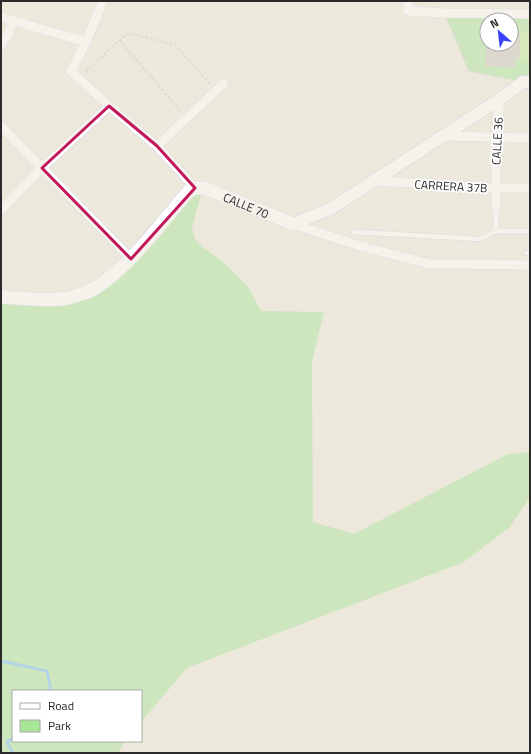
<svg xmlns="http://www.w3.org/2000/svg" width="531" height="754" viewBox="0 0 531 754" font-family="'Titillium Web',sans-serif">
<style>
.green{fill:#a7e597;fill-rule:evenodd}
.pitch{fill:#baec92}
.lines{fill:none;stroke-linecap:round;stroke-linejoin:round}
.stream{stroke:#6cbdf2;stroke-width:3}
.building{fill:#c8c5bc;stroke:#c8c4b6}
.service-casing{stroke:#d1d2e4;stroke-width:6}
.minor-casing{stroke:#d1d2e4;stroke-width:10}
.tertiary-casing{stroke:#d1d2e4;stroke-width:14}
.secondary-casing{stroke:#d1d2e4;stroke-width:14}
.path{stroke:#c8c8c8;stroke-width:1.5;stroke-dasharray:3 2;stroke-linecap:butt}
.service{stroke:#fff;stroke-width:4.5}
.minor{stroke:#fff;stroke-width:9}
.tertiary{stroke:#fff;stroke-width:12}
.secondary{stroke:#fff;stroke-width:13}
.marked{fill:none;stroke:#c2185b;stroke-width:3;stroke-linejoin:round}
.labels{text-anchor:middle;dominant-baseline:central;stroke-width:3.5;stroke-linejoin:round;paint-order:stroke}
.street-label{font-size:12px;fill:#2a2a2a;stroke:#fff}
</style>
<rect width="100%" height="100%" fill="#ede8dc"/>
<!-- green -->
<g class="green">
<path d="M444 13 530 14V82H523L469 71ZM487 20H511V44H487Z"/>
<path d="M202 191 192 228 195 239 204 248 221 260 249 288 261 311 324 312 312 361 313 522 354 534 508 454 530 452V497L510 527 464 562 187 668 141 722V691H13V741H125L118 753H1V297L84 293 166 217 188 192Z"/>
</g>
<!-- pitch -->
<path class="pitch" d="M520 31H530V62H518L519 58Z"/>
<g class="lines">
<!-- stream -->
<g class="stream">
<path d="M1 661 47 671 51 691"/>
<path d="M13 738 7 742 13 753"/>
</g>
</g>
<!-- building -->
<path class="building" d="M511 31H520L519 58H515V67L486 66 487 44H511Z"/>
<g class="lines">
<!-- service casing -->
<g class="service-casing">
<g id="service">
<path d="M496 207V231"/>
<path d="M354 232 480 239 496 231H530"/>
<path d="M526 253H530"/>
</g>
</g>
<!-- minor casing -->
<g class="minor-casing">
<g id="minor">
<path d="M103 1 86 42 71 71 109 106 157 146 195 188"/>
<path d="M408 1V11L444 13 530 14"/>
<path d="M1 17 86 42"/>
<path d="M1 46 9 33 13 20"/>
<path d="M1 126 131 259"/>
<path d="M443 136 530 138"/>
<path d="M157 146 224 83"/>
<path d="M373 181 495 188H530"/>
<path d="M496 207V137L500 99"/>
<path d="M1 210 42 168 109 106"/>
<path d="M293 224 360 246 430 264 530 265"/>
</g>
</g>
<!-- tertiary casing -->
<g class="tertiary-casing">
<path id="tertiary" d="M293 224 332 208 500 99 523 82H530"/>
</g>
<!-- secondary casing -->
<g class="secondary-casing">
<g id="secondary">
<path id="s1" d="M1 297C23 298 47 302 68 298 79 295 91 292 100 285 134 261 160 224 188 192L195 188H205L293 224"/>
</g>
</g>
<!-- path -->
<g class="path">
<path d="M449 22 469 71 509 79"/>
<path d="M119 40 180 110"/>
<path d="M86 72 119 40 129 33 175 45 210 84"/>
</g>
<!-- service -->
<use href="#service" class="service"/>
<!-- minor -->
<use href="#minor" class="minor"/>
<!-- tertiary -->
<use href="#tertiary" class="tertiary"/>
<!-- secondary -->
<use href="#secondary" class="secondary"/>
</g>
<!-- marked area -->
<path d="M0 0H531V754H0ZM109 106 157 146 195 188 131 259 42 168Z" fill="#ede8dc" fill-opacity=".55" fill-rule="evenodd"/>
<path class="marked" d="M109 106 157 146 195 188 131 259 42 168Z"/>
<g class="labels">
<!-- street labels -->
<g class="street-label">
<text transform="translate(497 141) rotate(-87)">CALLE 36</text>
<text transform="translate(451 186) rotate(3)">CARRERA 37B</text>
<text stroke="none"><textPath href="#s1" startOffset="293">CALLE 70</textPath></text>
</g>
</g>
<!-- border -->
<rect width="531" height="754" fill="none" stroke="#2a2a2a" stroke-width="4"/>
<!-- legend -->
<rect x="12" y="690" width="130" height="52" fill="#ffffff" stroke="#aaaaaa"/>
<rect x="20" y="703" width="20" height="6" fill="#ffffff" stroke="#aaaaaa"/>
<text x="48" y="710" font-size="12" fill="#2a2a2a">Road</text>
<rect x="20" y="720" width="20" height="12" fill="#a7e597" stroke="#aaaaaa"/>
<text x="48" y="730" font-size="12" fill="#2a2a2a">Park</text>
<!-- north arrow -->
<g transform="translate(499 32) rotate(332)"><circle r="19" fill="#ffffff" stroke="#aaaaaa"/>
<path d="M0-3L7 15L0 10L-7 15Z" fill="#3842fe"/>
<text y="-6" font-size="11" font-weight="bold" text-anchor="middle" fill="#2a2a2a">N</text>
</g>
</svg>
